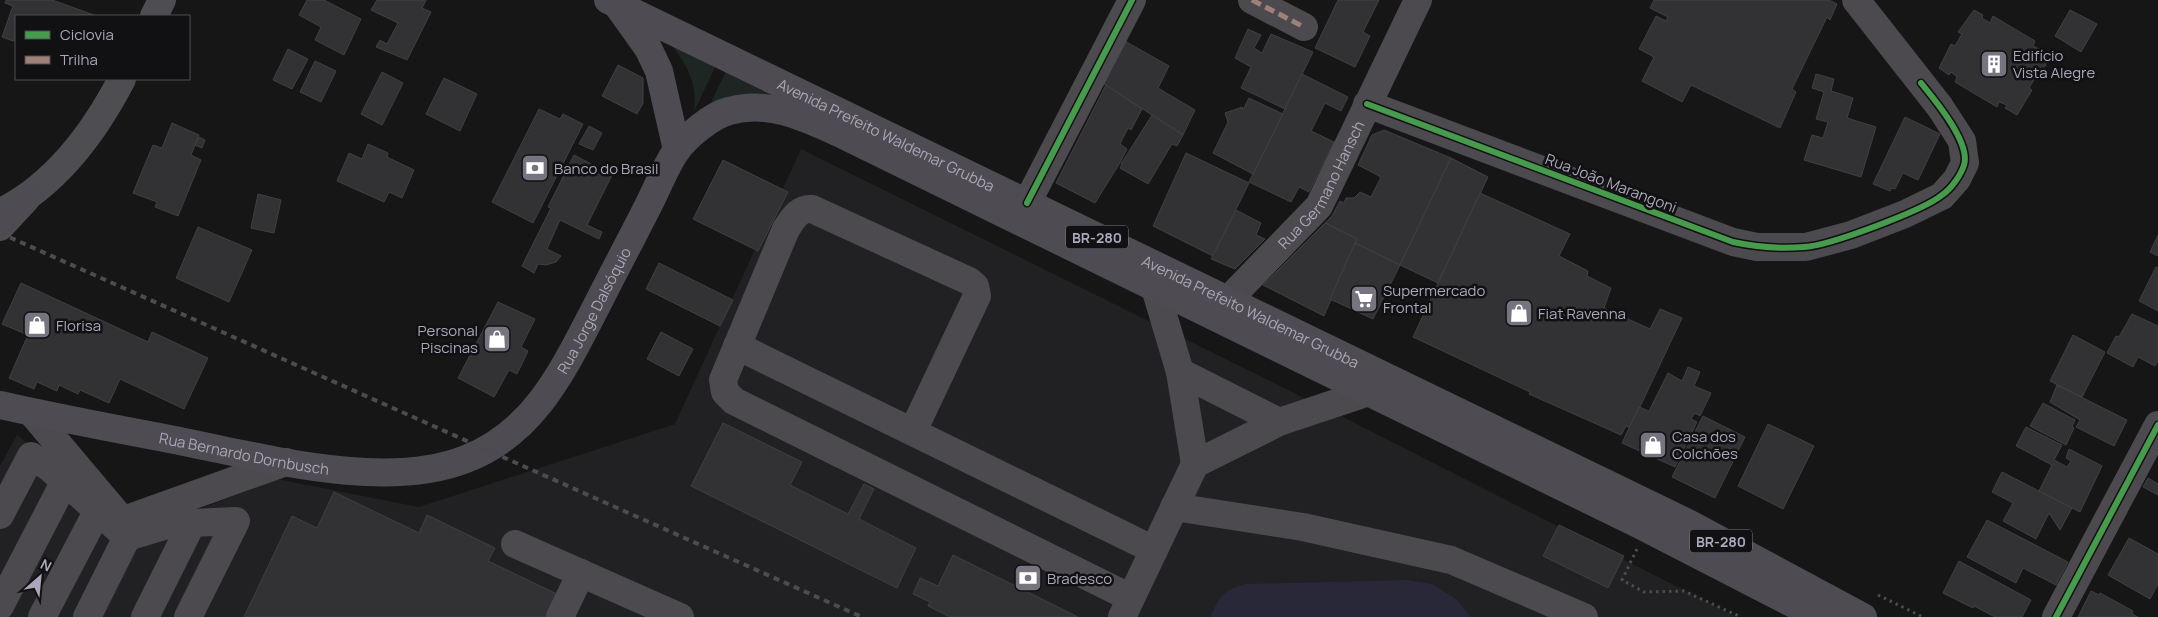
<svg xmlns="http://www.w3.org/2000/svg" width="2158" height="617" viewBox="0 0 2158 617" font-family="Manrope,sans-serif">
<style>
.built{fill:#212022}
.green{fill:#1e2623}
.water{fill:#282839}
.building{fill:#323235;stroke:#403f43}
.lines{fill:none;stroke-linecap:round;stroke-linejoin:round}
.path{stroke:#4d4c51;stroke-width:3;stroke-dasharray:2.5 4;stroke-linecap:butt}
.minor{stroke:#4c4a4f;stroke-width:28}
.major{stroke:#4e4d51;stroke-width:28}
.highway{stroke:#4e4c52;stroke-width:28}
.rail{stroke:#4d4b50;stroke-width:4;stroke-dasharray:6 5;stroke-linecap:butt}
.quiet{stroke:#9e8076;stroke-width:5;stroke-dasharray:10 5;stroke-linecap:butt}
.cycleway-casing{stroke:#111012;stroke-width:9}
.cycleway{stroke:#469c4c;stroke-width:6}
.labels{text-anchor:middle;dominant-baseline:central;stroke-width:5;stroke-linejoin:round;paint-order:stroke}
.shield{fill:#111012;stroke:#7d7987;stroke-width:1}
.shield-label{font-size:14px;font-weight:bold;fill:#aba6b9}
.poi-label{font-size:15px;fill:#aba6b9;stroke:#111012;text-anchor:start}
.street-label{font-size:15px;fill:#aba6b9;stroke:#111012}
</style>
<rect width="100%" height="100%" fill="#161616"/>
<!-- built -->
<path class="built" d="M801 149 1341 416 1737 617H0V466L17 435 77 482 128 537 277 479 419 507 675 424Z"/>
<!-- green -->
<g class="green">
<path d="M670 43 716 65 694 112C698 84 687 64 670 43Z"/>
<path d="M727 69 791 102 704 117Z"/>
</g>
<!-- water -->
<path class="water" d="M1407 580 1432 584 1456 599 1471 617H1210C1220 596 1223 590 1246 584Z"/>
<!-- building -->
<g class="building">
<path d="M6 0H52L97 16H16V40L13 41 2 37 13 6 5 3Z"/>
<path d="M307 0H324L361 19 344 55 315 40 321 27 299 15Z"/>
<path d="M377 0H426L422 8 431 12 407 60 376 47 380 40 387 44 398 23 371 10Z"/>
<path d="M1338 0H1379L1363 32 1370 36 1355 67 1315 48Z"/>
<path d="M1654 0H1829L1837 4 1830 20 1827 17 1792 89 1796 92 1780 128 1691 85 1682 102 1642 81 1654 57 1639 49 1656 16 1666 21 1668 17 1650 8Z"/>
<path d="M1974 10 1983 15 1982 18 1990 23 1993 16 2035 41 2033 46 2051 55 2038 79 2035 78 2029 88 2032 90 2017 115 2005 108 2007 105 1999 102 1997 107 1955 82 1957 77 1951 72 1949 75 1939 68 1951 44 1955 46 1962 34 1958 32Z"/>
<path d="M2070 10 2097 24 2081 52 2055 36Z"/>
<path d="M1248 29 1261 35 1254 48 1262 53 1271 34 1313 52 1285 109 1241 88 1251 67 1235 58Z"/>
<path d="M1123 40 1169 66 1158 88 1195 110 1183 135 1104 84Z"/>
<path d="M288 49 308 59 292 89 273 80Z"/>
<path d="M315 61 336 71 321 102 300 92Z"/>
<path d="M618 65 643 78V103L637 114 602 96Z"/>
<path d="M382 72 403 83 382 125 361 114Z"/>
<path d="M1302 74 1348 97 1341 111 1325 103 1311 131 1334 142 1309 192 1299 187 1291 202 1249 182Z"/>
<path d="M1816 74 1834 79 1831 91 1853 98 1847 118 1876 127 1861 177 1804 160 1812 135 1823 138 1828 122 1816 119 1824 92 1812 88Z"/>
<path d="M444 78 477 94 460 131 426 114Z"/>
<path d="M1106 85 1142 109 1131 130 1128 128 1120 144 1127 149 1121 161 1095 203 1056 183Z"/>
<path d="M1249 98 1283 114 1253 174 1213 153 1228 122 1225 113 1242 107 1243 110Z"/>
<path d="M539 109 560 119 563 114 583 124 533 223 492 202Z"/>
<path d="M1152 115 1183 135 1177 146 1172 144 1148 184 1120 168 1122 164H1121Z"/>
<path d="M1905 117 1940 134 1918 180 1903 173 1895 189 1892 188 1890 191 1873 184Z"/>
<path d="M172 123 199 135 191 155 201 160 178 216 155 207 157 202 133 193 153 145 162 148Z"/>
<path d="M589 126 602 133 593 150 579 144Z"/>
<path d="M1384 130 1451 158 1400 265 1355 243 1357 239 1325 223 1332 216 1340 201 1344 203 1346 198H1354L1360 192 1371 197 1381 177 1358 165 1372 135Z"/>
<path d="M199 137 205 140 202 148 195 145Z"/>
<path d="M368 144 388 153 387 157 414 170 402 198 389 192 384 202 337 181 349 153 362 159Z"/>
<path d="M1186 153 1249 183 1213 256 1153 226Z"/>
<path d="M574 155 612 175 587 225 602 232 599 239 560 220 547 249 561 256 556 262 546 265 538 264 534 273 522 266 551 208 548 207Z"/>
<path d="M1451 158 1488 177 1438 283 1400 265Z"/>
<path d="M723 160 788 192 758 251 693 219Z"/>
<path d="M1480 193 1570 234 1559 256 1588 271 1587 276 1611 288 1604 308 1650 329 1660 309 1682 318 1630 428 1626 426 1621 435 1529 394 1530 392 1413 337Z"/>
<path d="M258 194 281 200 274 233 251 228Z"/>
<path d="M1236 210 1261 223 1256 235 1265 239 1235 269 1211 259Z"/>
<path d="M1325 223 1357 239 1324 316 1263 285Z"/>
<path d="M198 227 252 250 229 302 176 278Z"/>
<path d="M2158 235V256L2150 252Z"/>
<path d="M1355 243 1400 265 1373 319 1330 299Z"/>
<path d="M659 263 733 300 720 326 646 289Z"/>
<path d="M2156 267 2158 268V311L2139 301Z"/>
<path d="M21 283 148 342 152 332 208 358 184 409 120 379 109 403 80 390 78 394 59 385 57 391 37 382 34 389 9 378 28 335 2 324Z"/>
<path d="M498 302 535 319 521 347 528 351 517 374 509 370 494 397 458 378Z"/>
<path d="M2132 314 2158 326V361L2155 366 2138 357 2133 367 2107 353 2116 336 2119 337Z"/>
<path d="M661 332 693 349 679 376 647 359Z"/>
<path d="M2073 335 2105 352 2082 397 2050 381Z"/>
<path d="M1688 367 1700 372 1694 386 1711 393 1700 416 1695 413 1691 419 1697 422 1675 467 1622 443 1639 407 1649 411 1668 373 1682 381Z"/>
<path d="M2057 385 2127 420 2114 446 2076 427 2080 420 2050 402Z"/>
<path d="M2043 403 2075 420 2072 427 2074 428 2066 445 2030 426Z"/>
<path d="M1703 416 1745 437 1715 498 1672 477Z"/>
<path d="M723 423 802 462 790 485 848 514 864 484 874 489 859 519 916 548 897 588 691 486Z"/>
<path d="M1768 424 1814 446 1783 509 1738 486Z"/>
<path d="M2026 427 2062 445 2054 460 2067 467 2071 461 2066 458 2069 449 2102 466 2080 512 2039 491 2052 465 2016 446Z"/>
<path d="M2002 472 2072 508 2060 530 2049 513 2036 539 2003 521 2013 503 1992 492Z"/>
<path d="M2148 478 2158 484V495L2143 487Z"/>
<path d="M334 492 419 533 427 515 495 548 488 561 557 594 546 617H244L292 516 317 528Z"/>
<path d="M1987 520 2068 562 2056 585 2023 568 2016 583 1967 557Z"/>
<path d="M1559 525 1624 556 1608 588 1543 556Z"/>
<path d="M2129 538 2158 554V584L2150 599 2108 575Z"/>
<path d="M953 555 1078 617H950L928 606 930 602 913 594 920 578 938 586Z"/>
<path d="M1959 561 2031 600 2022 617H1995L1974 606 1973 608 1943 593Z"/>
<path d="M2091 591 2099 595 2100 593 2133 611 2132 614 2138 617H2078Z"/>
</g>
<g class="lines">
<!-- path -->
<g class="path">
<path d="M1637 549 1622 580 1644 592 1684 591 1741 617"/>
<path d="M1878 595 1923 617"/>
</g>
<!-- minor -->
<g class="minor">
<path d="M1252 0 1304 27"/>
<path d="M1367 104 1733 242 1757 247H1806L1851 235 1905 214 1942 196 1957 179 1965 163 1962 141 1940 107 1856 0"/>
<path d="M1027 203 1132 0"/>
<path d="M1155 288 1180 372 1195 464 1279 422 1369 392"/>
<path id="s1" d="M1228 300 1319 206 1418 0"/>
<path d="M737 346 1154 550"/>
<path d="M1180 372 1279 422"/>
<path d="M32 413 123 521 127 537 87 617"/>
<path d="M913 431 977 296 975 286 969 281 812 209C798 208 793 219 786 229L723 380 725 392 734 401 1131 598"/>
<path d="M1174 507 1303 527 1451 560 1584 617"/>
<path d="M0 515 31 456 50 468 127 537 170 524 236 521 188 617"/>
<path d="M124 520 286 462"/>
<path d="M515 544 680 617"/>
<path d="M0 606 65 481"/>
<path d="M42 617 98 510"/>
<path d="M145 617 192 523"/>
<path d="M560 617 581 573"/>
<path d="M1122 617 1195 464"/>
<path d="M2056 617 2158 425"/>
</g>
<!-- major -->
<g class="major">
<path d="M154 16 162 0"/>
<path d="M5 210C58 182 95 131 122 79"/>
</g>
<!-- highway -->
<g class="highway">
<path id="s2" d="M608 0 1690 524 1863 617"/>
<path d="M618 6 648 48 659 71 677 150"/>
<path d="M0 227 26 199"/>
<path id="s3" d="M0 405C61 419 123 430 184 442 266 458 386 491 466 459 535 432 563 370 595 309 613 273 632 238 650 202 658 186 666 166 676 151 686 137 712 115 729 111 769 100 804 117 839 133L1640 525 1819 617"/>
</g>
<!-- rail -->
<path class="rail" d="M0 233 862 617"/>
<!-- quiet -->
<path class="quiet" d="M1252 0 1304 27"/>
<!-- cycleway casing -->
<g class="cycleway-casing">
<g id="cycleway">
<path d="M1367 104 1733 242C1756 247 1780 249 1804 247 1829 246 1924 210 1942 195 1951 189 1961 175 1964 165 1971 143 1935 100 1921 83"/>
<path d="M1027 203 1132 0"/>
<path d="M2056 617 2158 425"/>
</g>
</g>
<!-- cycleway -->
<use href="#cycleway" class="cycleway"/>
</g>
<!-- icons -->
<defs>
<g id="building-square" transform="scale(1.4375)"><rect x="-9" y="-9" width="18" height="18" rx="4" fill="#777480" stroke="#111012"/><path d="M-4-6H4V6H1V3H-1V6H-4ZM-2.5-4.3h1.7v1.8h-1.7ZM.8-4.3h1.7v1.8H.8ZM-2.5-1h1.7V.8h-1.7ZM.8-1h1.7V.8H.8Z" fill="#fff"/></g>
<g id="bank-square" transform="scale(1.4375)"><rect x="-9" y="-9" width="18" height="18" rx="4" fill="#777480" stroke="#111012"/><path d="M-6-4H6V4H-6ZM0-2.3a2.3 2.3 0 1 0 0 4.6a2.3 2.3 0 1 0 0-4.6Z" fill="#fff"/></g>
<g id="supermarket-square" transform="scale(1.4375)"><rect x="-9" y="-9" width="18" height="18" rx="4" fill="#777480" stroke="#111012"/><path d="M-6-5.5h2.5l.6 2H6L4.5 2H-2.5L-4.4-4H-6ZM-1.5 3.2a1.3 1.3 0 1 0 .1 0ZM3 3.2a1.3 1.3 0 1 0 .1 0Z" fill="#fff"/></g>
<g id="shop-square" transform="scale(1.4375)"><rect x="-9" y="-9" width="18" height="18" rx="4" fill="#777480" stroke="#111012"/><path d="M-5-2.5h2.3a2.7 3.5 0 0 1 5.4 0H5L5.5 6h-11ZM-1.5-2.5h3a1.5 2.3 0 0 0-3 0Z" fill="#fff"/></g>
</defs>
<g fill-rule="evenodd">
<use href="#building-square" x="1994" y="64"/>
<use href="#bank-square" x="535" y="168"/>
<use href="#supermarket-square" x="1364" y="299"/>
<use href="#shop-square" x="1519" y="313"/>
<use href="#shop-square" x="37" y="325"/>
<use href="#shop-square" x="497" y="339"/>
<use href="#shop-square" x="1653" y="445"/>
<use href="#bank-square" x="1028" y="578"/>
</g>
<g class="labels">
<!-- shield labels -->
<g class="shield">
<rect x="1066" y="225.5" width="62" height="23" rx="4"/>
<rect x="1690" y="529.5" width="62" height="23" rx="4"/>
</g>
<g class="shield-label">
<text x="1097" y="237">BR-280</text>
<text x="1721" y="541">BR-280</text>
</g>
<!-- poi labels -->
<g class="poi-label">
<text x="2013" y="55">Edifício<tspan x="2013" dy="17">Vista Alegre</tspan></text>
<text x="554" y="168">Banco do Brasil</text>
<text x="1383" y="290">Supermercado<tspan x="1383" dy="17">Frontal</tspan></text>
<text x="1538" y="313">Fiat Ravenna</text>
<text x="56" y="325">Florisa</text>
<text x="478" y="330" text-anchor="end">Personal<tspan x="478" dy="17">Piscinas</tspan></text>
<text x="1672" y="436">Casa dos<tspan x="1672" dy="17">Colchões</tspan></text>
<text x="1047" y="578">Bradesco</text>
</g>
<!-- street labels -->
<g class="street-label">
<text stroke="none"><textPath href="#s2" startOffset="309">Avenida Prefeito Waldemar Grubba</textPath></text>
<text stroke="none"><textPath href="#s1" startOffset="150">Rua Germano Hansch</textPath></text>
<text transform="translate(1611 183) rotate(21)">Rua João Marangoni</text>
<text stroke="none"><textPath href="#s3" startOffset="675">Rua Jorge Dalsóquio</textPath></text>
<text stroke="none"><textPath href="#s2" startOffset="714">Avenida Prefeito Waldemar Grubba</textPath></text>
<text stroke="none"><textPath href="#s3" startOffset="249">Rua Bernardo Dornbusch</textPath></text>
</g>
</g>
<!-- legend -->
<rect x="15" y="15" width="175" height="65" fill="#111012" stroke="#4f4c55"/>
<rect x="25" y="31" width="25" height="8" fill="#469c4c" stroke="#4f4c55"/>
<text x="60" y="40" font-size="15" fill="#aba6b9">Ciclovia</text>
<rect x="25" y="56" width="25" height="8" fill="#9e8076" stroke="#4f4c55"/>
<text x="60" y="65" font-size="15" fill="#aba6b9">Trilha</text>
<!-- north arrow -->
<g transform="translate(40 577) rotate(27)" stroke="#111012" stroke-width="4" paint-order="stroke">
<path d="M0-4L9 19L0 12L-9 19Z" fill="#aba6b9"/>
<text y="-8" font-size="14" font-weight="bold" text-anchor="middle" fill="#aba6b9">N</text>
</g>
</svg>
